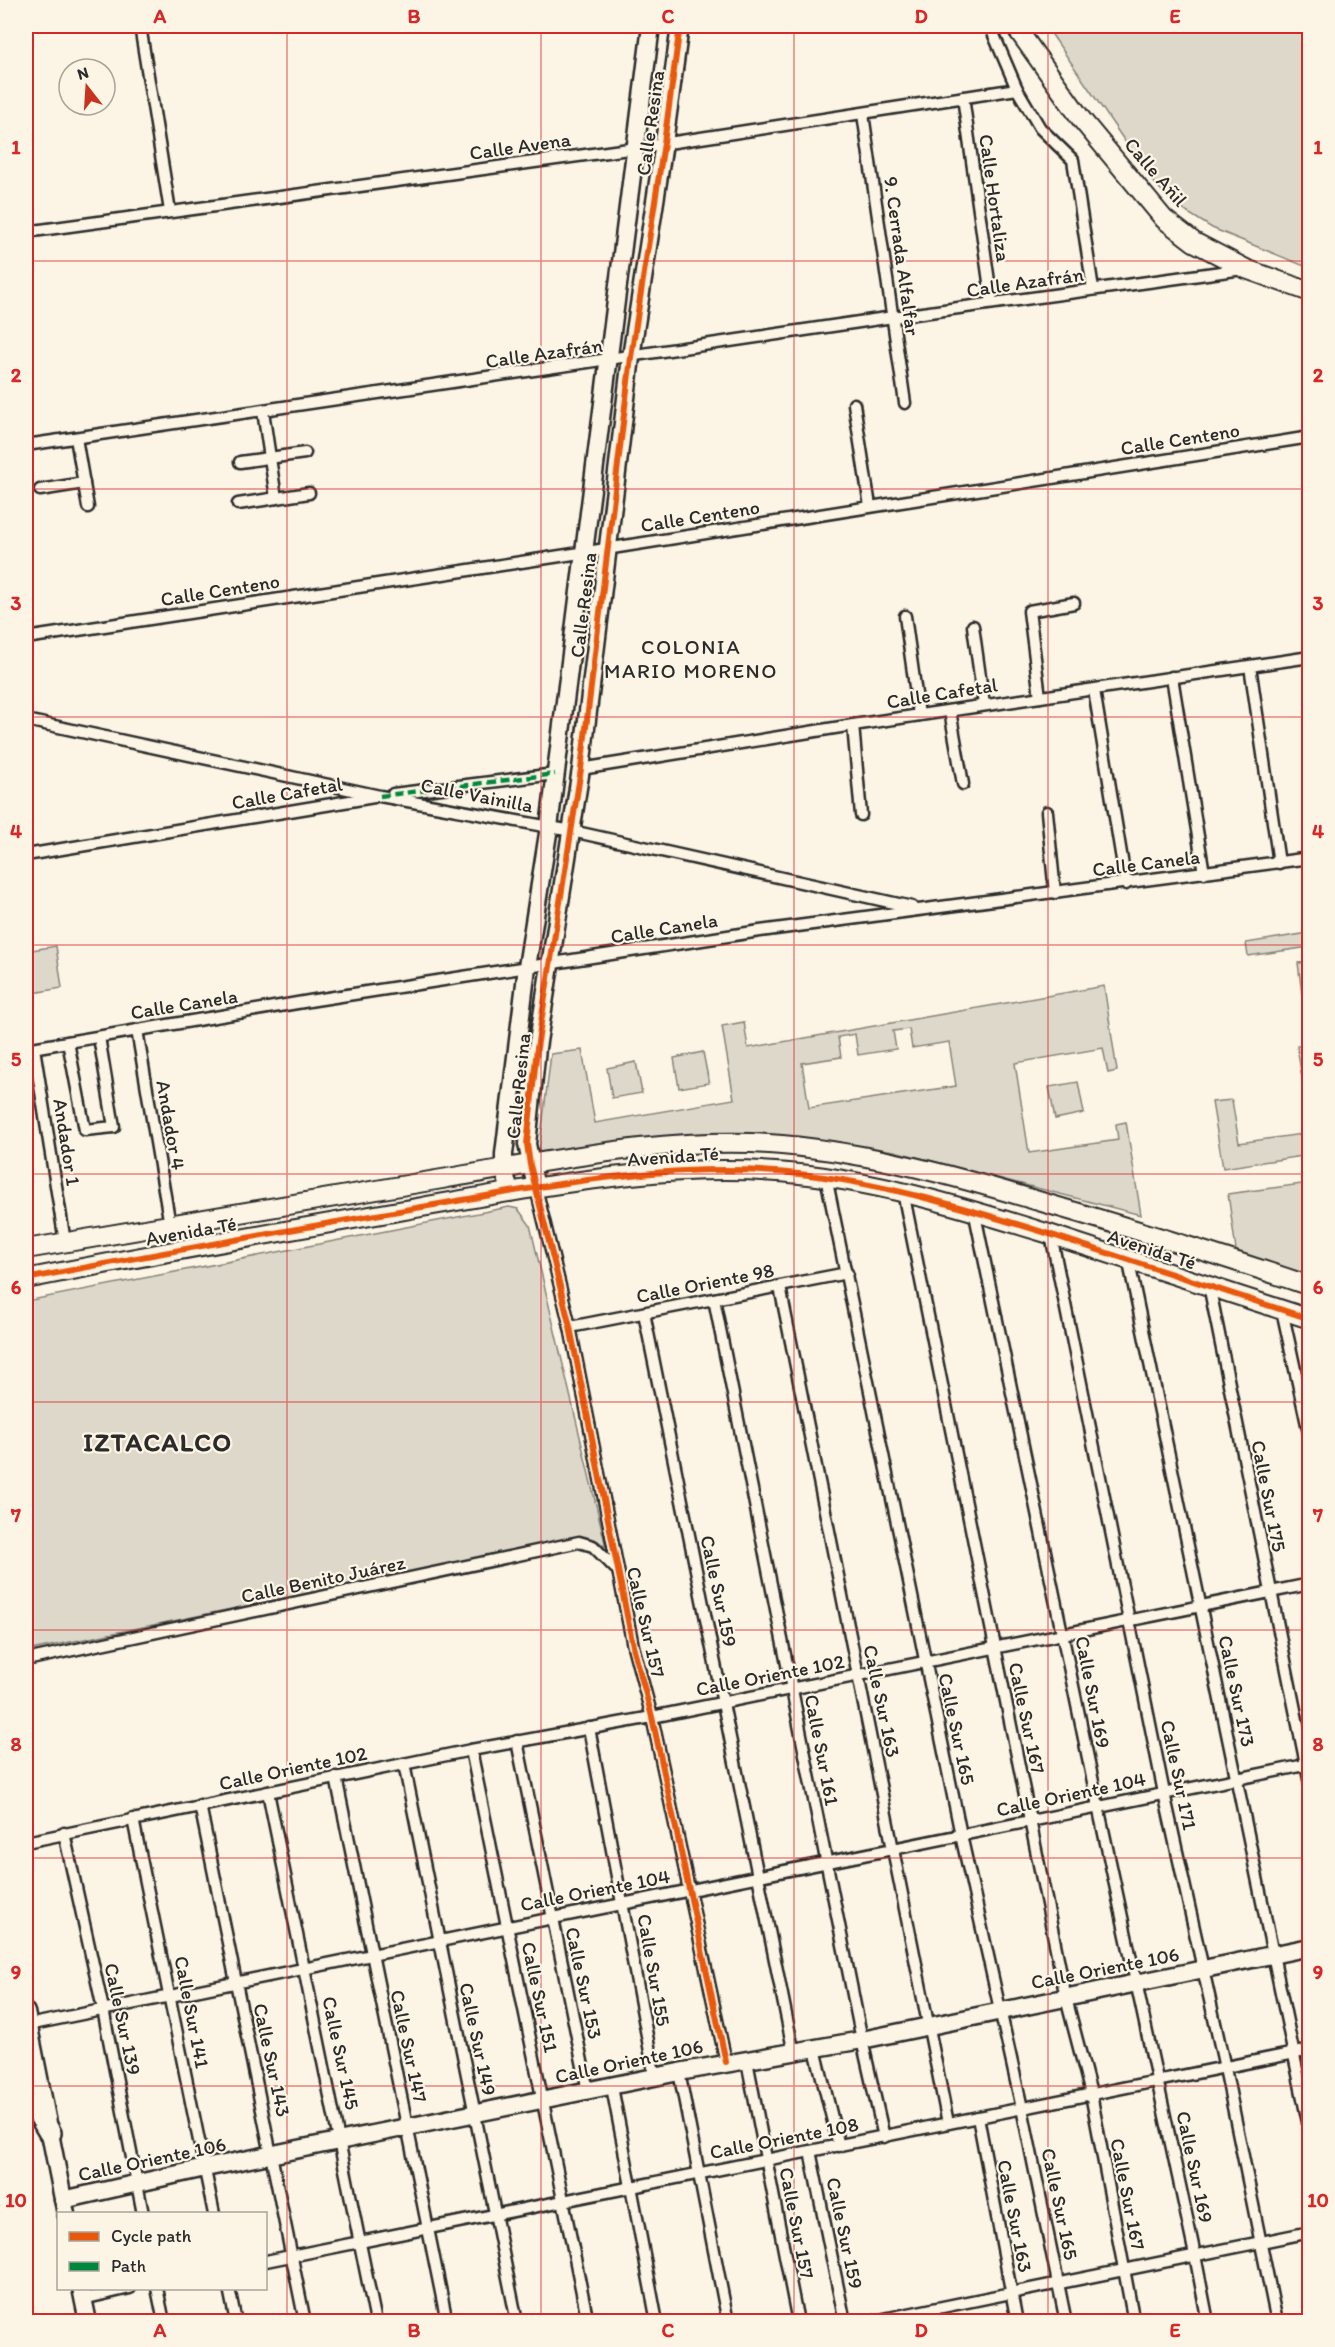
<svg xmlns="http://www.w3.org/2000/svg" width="1335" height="2347" viewBox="0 0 1335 2347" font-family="Itim,sans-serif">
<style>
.green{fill:#ded8ca;stroke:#84827a;stroke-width:1.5;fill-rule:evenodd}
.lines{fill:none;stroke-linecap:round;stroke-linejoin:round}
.street-casing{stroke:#2b2b2b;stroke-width:15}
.secondary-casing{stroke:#2b2b2b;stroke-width:21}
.primary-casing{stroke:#2b2b2b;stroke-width:22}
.highway-casing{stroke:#2b2b2b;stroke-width:26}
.street{stroke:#fcf5e5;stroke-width:10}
.secondary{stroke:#fcf5e5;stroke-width:16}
.primary{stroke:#fcf5e5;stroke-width:18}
.highway{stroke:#fcf5e5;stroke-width:21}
.quiet{stroke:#00873e;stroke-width:4.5;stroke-dasharray:9 4.5;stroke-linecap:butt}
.cycleway-casing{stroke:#fcf5e5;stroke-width:10}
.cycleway{stroke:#e8590c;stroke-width:6}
.grid{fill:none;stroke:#d62828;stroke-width:1.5;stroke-opacity:0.55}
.labels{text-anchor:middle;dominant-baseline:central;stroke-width:4.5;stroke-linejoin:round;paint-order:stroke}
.street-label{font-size:20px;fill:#2b2b2b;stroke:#fcf5e5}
.neighbourhood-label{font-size:21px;letter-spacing:1.5px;fill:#2b2b2b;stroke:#fcf5e5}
.district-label{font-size:26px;font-weight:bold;letter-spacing:1.5px;fill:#2b2b2b;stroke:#fcf5e5}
.neatline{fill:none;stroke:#d62828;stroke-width:2}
.grid-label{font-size:20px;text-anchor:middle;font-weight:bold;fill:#d62828}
</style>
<rect width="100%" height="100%" fill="#fcf5e5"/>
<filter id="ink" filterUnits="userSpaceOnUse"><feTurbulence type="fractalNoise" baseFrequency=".0167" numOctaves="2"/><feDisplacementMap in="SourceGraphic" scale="12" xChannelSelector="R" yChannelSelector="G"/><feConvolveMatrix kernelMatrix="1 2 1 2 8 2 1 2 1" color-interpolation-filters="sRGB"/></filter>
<g filter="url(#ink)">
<!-- green -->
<g class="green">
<path d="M1046 26H1309V268L1212 228 1174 204 1150 178Z"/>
<path d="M1309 933V947L1248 956 1246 943Z"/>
<path d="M56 946 62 988 27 994 26 951Z"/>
<path d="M1309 962V993L1302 994 1298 963Z"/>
<path d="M1104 986 1117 1071 1108 1073 1103 1048 1015 1063 1029 1153 1118 1140 1116 1124 1126 1122 1141 1215 894 1151 812 1139 778 1136 677 1135 539 1152 551 1054 582 1050 595 1123 734 1099 722 1026 744 1022 748 1048ZM909 1029 912 1048 949 1042 956 1086 809 1108 802 1063 841 1057 838 1037 855 1034 858 1055 896 1049 893 1031Z"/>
<path d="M1309 1044 1310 1124H1309L1297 1046Z"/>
<path d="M703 1052 709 1083 679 1088 674 1058Z"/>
<path d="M636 1062 642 1093 612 1098 607 1068Z"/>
<path d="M1078 1082 1084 1113 1055 1119 1049 1087Z"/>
<path d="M1232 1100 1239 1143 1309 1133V1155L1223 1168 1212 1102Z"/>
<path d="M1309 1183V1281L1237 1257 1228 1194Z"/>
<path d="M509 1207 518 1209 530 1225 606 1547 598 1541 577 1538 26 1651V1301Z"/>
</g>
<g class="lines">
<!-- street casing -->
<g class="street-casing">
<g id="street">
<path d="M140 26 170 211"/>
<path d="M990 26 1017 89 1040 128 1073 160 1093 289"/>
<path d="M963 97 992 303"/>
<path d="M863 114 905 403"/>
<path d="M26 232 636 148 1017 89"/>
<path d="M854 404 870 506"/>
<path d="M263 411 276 498"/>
<path d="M76 438 88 507"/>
<path d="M26 445 893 317 1243 269"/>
<path d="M240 462 305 453"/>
<path d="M40 490 84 483"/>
<path d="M238 504 309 493"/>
<path d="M905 616 919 715"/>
<path d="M973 626 984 705"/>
<path d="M26 638 606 549 1310 437"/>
<path d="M1250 666 1279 863"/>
<path d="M1172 677 1204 873"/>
<path d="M1094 690 1126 884"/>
<path d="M1040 697 1029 611 1074 603"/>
<path d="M950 711 963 784"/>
<path d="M26 720 380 796 572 831 912 907"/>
<path d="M853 725 861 815"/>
<path d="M581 769 853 725 1310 657"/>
<path d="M393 794 555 774"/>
<path d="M1047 812 1055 893"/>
<path d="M26 855 374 797"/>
<path d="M137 1030 170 1225"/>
<path d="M68 1042 85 1130 114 1127 99 1037"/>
<path d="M34 1048 65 1242"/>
<path d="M26 1049 315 1000 760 931 1310 858"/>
<path d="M826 1177 961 1835 1022 2108 1066 2322"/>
<path d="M536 1188 570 1327 633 1646 652 1717 726 2062"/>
<path d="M903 1192 1066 1998 1091 2094 1134 2322"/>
<path d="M974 1210 1098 1806 1195 2255 1208 2322"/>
<path d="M1051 1235 1164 1793 1225 2068 1277 2322"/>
<path d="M1128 1258 1310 2132"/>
<path d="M1209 1285 1310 1784"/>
<path d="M780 1287 948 2123"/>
<path d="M714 1299 862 2040 884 2137"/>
<path d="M1282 1310 1310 1438"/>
<path d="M644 1313 794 2054"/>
<path d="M570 1327 847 1273"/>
<path d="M26 1660 579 1542 593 1546 615 1568"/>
<path d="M589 1728 655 2078"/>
<path d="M517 1741 588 2091"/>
<path d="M471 1750 588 2322"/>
<path d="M404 1764 517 2322"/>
<path d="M336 1777 447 2322"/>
<path d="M268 1792 376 2322"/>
<path d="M200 1805 305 2322"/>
<path d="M133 1819 214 2214"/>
<path d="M64 1833 103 2009 143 2214"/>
<path d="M26 1842 471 1750 652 1717 1310 1584"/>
<path d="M28 2025 1310 1764"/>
<path d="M815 2049 839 2146"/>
<path d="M747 2061 798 2322"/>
<path d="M679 2072 728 2322"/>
<path d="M612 2087 657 2322"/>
<path d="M978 2117 1017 2322"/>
<path d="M810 2151 845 2322"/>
<path d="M266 2261 1310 2050"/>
<path d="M157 2288 164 2322"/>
<path d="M229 2288 236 2322"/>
<path d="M83 2299 130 2288"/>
<path d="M869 2322 1310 2232"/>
</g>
</g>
<!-- secondary casing -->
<g class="secondary-casing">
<g id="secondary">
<path d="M536 1188 527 1144 537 1048 581 769 631 357 664 143 680 26"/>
<path d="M510 1192 504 1169V1154L527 967 549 827 651 26"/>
<path d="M26 2012 66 2214"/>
<path d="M63 2200 205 2168 679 2072 862 2040 1310 1947"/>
<path d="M81 2288 88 2322"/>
</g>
</g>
<!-- primary casing -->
<g class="primary-casing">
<g id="primary">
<path d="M1015 26 1082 120 1164 219 1194 242 1246 269 1310 292"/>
<path d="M26 1249C164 1225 303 1203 442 1179 553 1161 669 1135 782 1145 872 1153 959 1177 1045 1203 1134 1229 1222 1256 1310 1286"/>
<path d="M26 1279C157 1253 290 1230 422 1207 550 1185 679 1159 809 1175 890 1185 968 1209 1046 1233 1134 1261 1222 1290 1310 1319"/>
</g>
</g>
<!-- highway casing -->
<g class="highway-casing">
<path id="highway" d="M26 2092 50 2133"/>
</g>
<!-- street -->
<use href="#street" class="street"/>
<!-- secondary -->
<use href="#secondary" class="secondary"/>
<!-- primary -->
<use href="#primary" class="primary"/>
<!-- highway -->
<use href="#highway" class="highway"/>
<!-- quiet -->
<path class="quiet" d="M380 796 555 774"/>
<!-- cycleway casing -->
<g class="cycleway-casing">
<g id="cycleway">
<path d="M680 26 664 143 631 357 581 769 537 1048 527 1144 530 1165 570 1327 633 1646 652 1717 726 2062"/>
<path d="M26 1279C157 1253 290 1230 422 1207 550 1185 679 1159 809 1175 890 1185 968 1209 1046 1233 1134 1261 1222 1290 1310 1319"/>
</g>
</g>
<!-- cycleway -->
<use href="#cycleway" class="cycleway"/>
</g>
</g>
<!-- grid -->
<path class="grid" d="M287 26V2322M541 26V2322M794 26V2322M1048 26V2322M26 261H1310M26 489H1310M26 717H1310M26 945H1310M26 1174H1310M26 1402H1310M26 1630H1310M26 1858H1310M26 2086H1310"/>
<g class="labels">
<!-- street labels -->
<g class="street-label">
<text transform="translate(650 123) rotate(-82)">Calle Resina</text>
<text transform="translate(520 146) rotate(-8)">Calle Avena</text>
<text transform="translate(1156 172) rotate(49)">Calle Añil</text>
<text transform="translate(995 198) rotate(82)">Calle Hortaliza</text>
<text transform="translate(902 256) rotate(82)">9. Cerrada Alfalfar</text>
<text transform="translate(1025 282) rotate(-8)">Calle Azafrán</text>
<text transform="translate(544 353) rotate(-8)">Calle Azafrán</text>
<text transform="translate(1180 439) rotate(-9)">Calle Centeno</text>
<text transform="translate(700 516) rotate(-9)">Calle Centeno</text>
<text transform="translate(220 590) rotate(-9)">Calle Centeno</text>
<text transform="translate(583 605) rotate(-83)">Calle Resina</text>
<text transform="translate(942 693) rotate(-9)">Calle Cafetal</text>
<text transform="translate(287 793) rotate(-10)">Calle Cafetal</text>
<text transform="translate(477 795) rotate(11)">Calle Vainilla</text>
<text transform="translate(1146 863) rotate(-7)">Calle Canela</text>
<text transform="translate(664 928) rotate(-9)">Calle Canela</text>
<text transform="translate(184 1004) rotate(-9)">Calle Canela</text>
<text transform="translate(518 1086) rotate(-84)">Calle Resina</text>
<text transform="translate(171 1125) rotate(80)">Andador 4</text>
<text transform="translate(67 1142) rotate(81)">Andador 1</text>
<text transform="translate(673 1156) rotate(-4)">Avenida Té</text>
<text transform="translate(191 1231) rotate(-10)">Avenida Té</text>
<text transform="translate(1152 1249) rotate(18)">Avenida Té</text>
<text transform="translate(705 1283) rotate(-11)">Calle Oriente 98</text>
<text transform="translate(1269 1496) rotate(79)">Calle Sur 175</text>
<text transform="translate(323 1579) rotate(-12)">Calle Benito Juárez</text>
<text transform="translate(719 1591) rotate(78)">Calle Sur 159</text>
<text transform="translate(646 1622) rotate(77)">Calle Sur 157</text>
<text transform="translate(770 1675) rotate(-11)">Calle Oriente 102</text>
<text transform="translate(1237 1691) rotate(78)">Calle Sur 173</text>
<text transform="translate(1093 1692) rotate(79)">Calle Sur 169</text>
<text transform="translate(882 1701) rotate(78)">Calle Sur 163</text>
<text transform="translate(1027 1718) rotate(78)">Calle Sur 167</text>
<text transform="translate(957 1729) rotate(78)">Calle Sur 165</text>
<text transform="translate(822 1750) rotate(79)">Calle Sur 161</text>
<text transform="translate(293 1768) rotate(-12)">Calle Oriente 102</text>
<text transform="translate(1179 1775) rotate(78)">Calle Sur 171</text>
<text transform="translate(1071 1794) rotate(-12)">Calle Oriente 104</text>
<text transform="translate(595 1890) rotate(-11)">Calle Oriente 104</text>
<text transform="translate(1105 1968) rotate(-11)">Calle Oriente 106</text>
<text transform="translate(654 1970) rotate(80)">Calle Sur 155</text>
<text transform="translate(584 1983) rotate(78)">Calle Sur 153</text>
<text transform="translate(540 1997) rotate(78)">Calle Sur 151</text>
<text transform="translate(192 2012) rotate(79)">Calle Sur 141</text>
<text transform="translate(123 2019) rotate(78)">Calle Sur 139</text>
<text transform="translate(478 2039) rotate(78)">Calle Sur 149</text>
<text transform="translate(409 2046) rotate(78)">Calle Sur 147</text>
<text transform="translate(341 2053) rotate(78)">Calle Sur 145</text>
<text transform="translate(272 2060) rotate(78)">Calle Sur 143</text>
<text transform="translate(629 2061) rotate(-12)">Calle Oriente 106</text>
<text transform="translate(784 2138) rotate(-11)">Calle Oriente 108</text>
<text transform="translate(152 2159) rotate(-12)">Calle Oriente 106</text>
<text transform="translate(1195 2167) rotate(78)">Calle Sur 169</text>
<text transform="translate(1128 2194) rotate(79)">Calle Sur 167</text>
<text transform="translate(1060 2204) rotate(78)">Calle Sur 165</text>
<text transform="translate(1015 2216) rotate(79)">Calle Sur 163</text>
<text transform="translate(797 2223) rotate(79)">Calle Sur 157</text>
<text transform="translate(845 2233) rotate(78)">Calle Sur 159</text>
</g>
<!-- neighbourhood labels -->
<g class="neighbourhood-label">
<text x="691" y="646">COLONIA<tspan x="691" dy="24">MARIO MORENO</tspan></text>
</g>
<!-- district labels -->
<g class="district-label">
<text x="158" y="1442">IZTACALCO</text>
</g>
</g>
<!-- margin -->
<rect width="1335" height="2347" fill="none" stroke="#fcf5e5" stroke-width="66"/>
<!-- legend -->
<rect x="57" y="2212" width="210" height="78" fill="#fcf5e5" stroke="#a8a49b" stroke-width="1.5"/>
<rect x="69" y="2232" width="30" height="9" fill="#e8590c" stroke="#a8a49b" stroke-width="1.5"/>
<text x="111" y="2242" font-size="18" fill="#2b2b2b">Cycle path</text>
<rect x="69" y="2262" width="30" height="9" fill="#00873e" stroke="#a8a49b" stroke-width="1.5"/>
<text x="111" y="2272" font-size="18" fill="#2b2b2b">Path</text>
<!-- north arrow -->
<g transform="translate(87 87) rotate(343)"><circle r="28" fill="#fcf5e5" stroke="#a8a49b" stroke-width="1.5"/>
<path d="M0-4.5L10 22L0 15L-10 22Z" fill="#c8321e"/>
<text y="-9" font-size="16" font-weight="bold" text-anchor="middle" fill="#2b2b2b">N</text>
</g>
<rect x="33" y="33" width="1269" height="2281" class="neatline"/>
<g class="grid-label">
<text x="160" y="23">A</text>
<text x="414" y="23">B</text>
<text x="668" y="23">C</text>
<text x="921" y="23">D</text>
<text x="1175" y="23">E</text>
<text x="16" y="154">1</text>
<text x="1318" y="154">1</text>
<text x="16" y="382">2</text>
<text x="1318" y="382">2</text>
<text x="16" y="610">3</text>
<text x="1318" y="610">3</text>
<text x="16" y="838">4</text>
<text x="1318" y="838">4</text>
<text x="16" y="1066">5</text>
<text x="1318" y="1066">5</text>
<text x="16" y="1294">6</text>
<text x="1318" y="1294">6</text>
<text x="16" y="1522">7</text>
<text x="1318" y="1522">7</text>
<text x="16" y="1751">8</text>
<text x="1318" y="1751">8</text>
<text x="16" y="1979">9</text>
<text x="1318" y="1979">9</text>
<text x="16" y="2207">10</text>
<text x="1318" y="2207">10</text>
<text x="160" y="2337">A</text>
<text x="414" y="2337">B</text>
<text x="668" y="2337">C</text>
<text x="921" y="2337">D</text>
<text x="1175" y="2337">E</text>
</g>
</svg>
